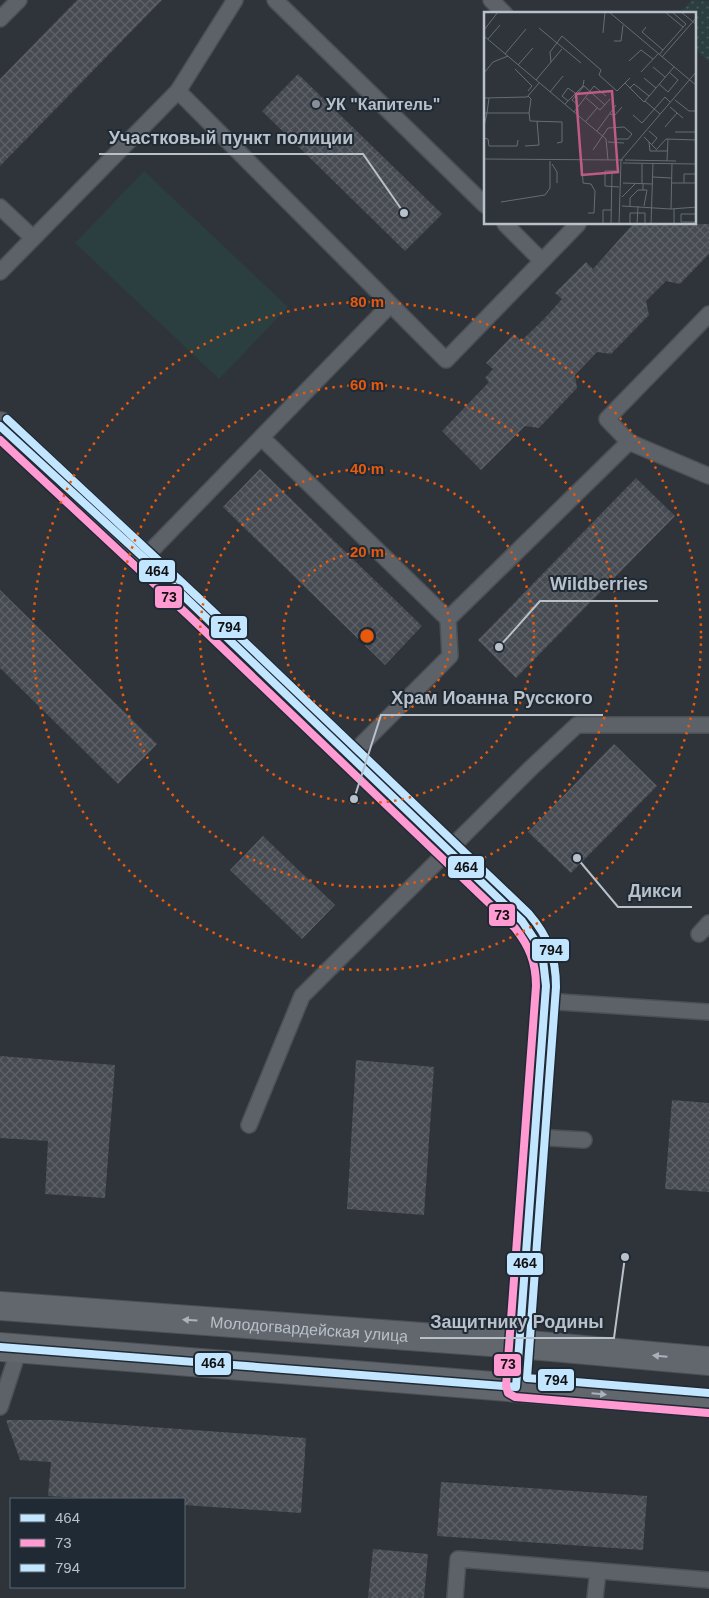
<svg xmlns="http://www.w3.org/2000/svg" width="709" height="1598" viewBox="0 0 709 1598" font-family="Arial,sans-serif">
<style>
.green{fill:#2b3e40}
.park{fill:url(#park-dots)}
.building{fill:url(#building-cross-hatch)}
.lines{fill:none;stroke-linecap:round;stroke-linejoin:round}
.service-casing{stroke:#4c5054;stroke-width:18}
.tertiary-casing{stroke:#4c5054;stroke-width:30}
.secondary-casing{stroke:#4c5054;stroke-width:30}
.service{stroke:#5d6268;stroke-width:15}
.tertiary{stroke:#5d6268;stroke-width:28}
.secondary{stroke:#62666d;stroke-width:28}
.bus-1-casing{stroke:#202a35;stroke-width:11}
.bus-2-casing{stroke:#202a35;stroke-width:11}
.bus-3-casing{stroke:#202a35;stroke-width:11}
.bus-1{stroke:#c2e6ff;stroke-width:8}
.bus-2{stroke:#ff9ad2;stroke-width:8}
.bus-3{stroke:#c2e6ff;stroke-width:8}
.oneway{fill:#abb2bc}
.ring{fill:none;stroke:#e8590c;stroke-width:2.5;stroke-dasharray:2.5 5}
.poi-dot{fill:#888f98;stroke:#202a35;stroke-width:2}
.labels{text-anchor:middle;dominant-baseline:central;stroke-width:4;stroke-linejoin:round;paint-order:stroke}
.poi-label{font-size:16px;font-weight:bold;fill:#b8c0ca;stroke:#202a35;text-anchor:start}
.street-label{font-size:16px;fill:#b8c0ca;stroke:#202a35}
.inset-road{fill:none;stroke:#656c74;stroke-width:1}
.view{fill:#be5b87;fill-opacity:0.15;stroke:#be5b87;stroke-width:2.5}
.inset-edge{fill:none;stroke:#b8c0ca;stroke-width:2.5}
.centre{fill:#e8590c;stroke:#202a35;stroke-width:2.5}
.ring-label{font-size:15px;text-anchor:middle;font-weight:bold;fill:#e8590c;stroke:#202a35;stroke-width:4;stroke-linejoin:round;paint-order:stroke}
.leader{fill:none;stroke:#b8c0ca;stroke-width:2}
.callout-dot{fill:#b8c0ca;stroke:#202a35;stroke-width:2}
.callout-label{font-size:18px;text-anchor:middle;font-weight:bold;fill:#b8c0ca;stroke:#202a35;stroke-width:4;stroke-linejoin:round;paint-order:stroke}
.line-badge{stroke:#202a35;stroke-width:2}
.pale-badge-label{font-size:14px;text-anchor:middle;font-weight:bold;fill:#111}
</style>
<defs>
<pattern id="park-dots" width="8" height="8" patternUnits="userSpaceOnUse" patternTransform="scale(1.25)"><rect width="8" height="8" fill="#2b3e40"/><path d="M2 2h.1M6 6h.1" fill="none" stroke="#48585a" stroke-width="1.8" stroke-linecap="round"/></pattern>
<pattern id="building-cross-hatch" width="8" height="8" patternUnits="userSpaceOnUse" patternTransform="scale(1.25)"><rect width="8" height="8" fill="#464b51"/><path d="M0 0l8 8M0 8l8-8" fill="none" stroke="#5f6369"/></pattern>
</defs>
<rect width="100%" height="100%" fill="#2e343a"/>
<!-- green -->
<path class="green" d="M144 171 288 307 219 379 75 243Z"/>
<!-- park -->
<path class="park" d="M692 0 709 1V62L695 49V14H679Z"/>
<!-- building -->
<g class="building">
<path d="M77 0H162L0 166V79Z"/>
<path d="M298 74 442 214 405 251 262 111Z"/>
<path d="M633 224H709V254L680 284 666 281 646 301 649 315 611 354 597 352 575 375 577 388 539 428 525 426 481 470 442 431 489 382 485 378 493 369 486 363 514 334 521 341 544 319 562 299 555 293 586 262 593 269Z"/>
<path d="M260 469 422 626 385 665 223 507Z"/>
<path d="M636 478 675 516 516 678 478 640Z"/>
<path d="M0 590 157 744 118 784 0 668Z"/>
<path d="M614 744 657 786 571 873 528 832Z"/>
<path d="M263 836 335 905 302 939 230 870Z"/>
<path d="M0 1056 115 1065 105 1198 45 1194 48 1141 0 1138Z"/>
<path d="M356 1060 434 1067 424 1215 347 1209Z"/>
<path d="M672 1100 709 1103V1192L665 1189Z"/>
<path d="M6 1420H54L306 1438 301 1513 184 1505V1499H99L48 1496 51 1462 20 1460Z"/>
<path d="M441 1482 647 1496 643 1550 437 1536Z"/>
<path d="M373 1549 428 1554 424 1598H368Z"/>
</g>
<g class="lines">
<!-- service casing -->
<g class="service-casing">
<g id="service">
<path d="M275 0 485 205"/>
<path d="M491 0 505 14"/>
<path d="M0 19 19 0"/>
<path d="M178 91 446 360 578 224"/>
<path d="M0 207 33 238"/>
<path d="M505 224 542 261"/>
<path d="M0 272 178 91 235 0"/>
<path d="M709 314 607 419 629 442 709 476"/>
<path d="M262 438 448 619"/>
<path d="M144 558 390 305"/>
<path d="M351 755 450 656 448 619 629 442"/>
<path d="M699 934 709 923"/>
<path d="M545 1001 709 1012"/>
<path d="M249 1125 302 996 531 768 577 725H709"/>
<path d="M534 1137 584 1140"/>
<path d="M0 1407 19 1349"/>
<path d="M455 1598 458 1559 709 1580"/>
<path d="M595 1598 598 1571"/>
</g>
</g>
<!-- tertiary casing -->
<g class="tertiary-casing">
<path id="tertiary" d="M0 426C177 588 349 755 522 921 542 945 546 956 546 986L516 1387"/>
</g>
<!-- secondary casing -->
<g class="secondary-casing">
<g id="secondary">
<path id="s1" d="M0 1306 518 1344 709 1361"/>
<path d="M0 1347 709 1403"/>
</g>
</g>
<!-- service -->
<use href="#service" class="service"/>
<!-- tertiary -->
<use href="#tertiary" class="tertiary"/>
<!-- secondary -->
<use href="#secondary" class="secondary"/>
<!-- bus-1 casing -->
<g class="bus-1-casing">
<path id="bus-1" d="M0 426 144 558 522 921 542 951 546 986 516 1387 0 1347"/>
</g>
<!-- bus-2 casing -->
<g class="bus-2-casing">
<path id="bus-2" d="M0 440 190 617 515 928C529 946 536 962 536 986L506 1386 508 1393 515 1397 708 1413"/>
</g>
<!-- bus-3 casing -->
<g class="bus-3-casing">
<path id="bus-3" d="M7 419 204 603 529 914C548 936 556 957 556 987L527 1378 709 1393"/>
</g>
<!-- bus-1 -->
<use href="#bus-1" class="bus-1"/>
<!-- bus-2 -->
<use href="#bus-2" class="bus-2"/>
<!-- bus-3 -->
<use href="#bus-3" class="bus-3"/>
</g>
<!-- one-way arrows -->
<defs><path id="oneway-solid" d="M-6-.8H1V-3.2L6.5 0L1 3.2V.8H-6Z" transform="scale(1.25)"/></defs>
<g class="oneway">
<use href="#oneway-solid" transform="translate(190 1320) rotate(-176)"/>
<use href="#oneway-solid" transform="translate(660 1356) rotate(-175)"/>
<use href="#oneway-solid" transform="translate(599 1394) rotate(5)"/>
</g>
<!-- distance rings -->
<g class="ring">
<circle cx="367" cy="636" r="84"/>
<circle cx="367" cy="636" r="167"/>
<circle cx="367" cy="636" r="251"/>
<circle cx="367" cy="636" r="334"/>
</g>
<!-- markers -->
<circle class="poi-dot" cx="316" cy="104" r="5"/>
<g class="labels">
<!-- poi labels -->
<g class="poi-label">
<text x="326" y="104">УК "Капитель"</text>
</g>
<!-- street labels -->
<g class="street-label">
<text stroke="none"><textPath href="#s1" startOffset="310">Молодогвардейская улица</textPath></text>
</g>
</g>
<!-- overview -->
<g transform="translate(484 12)">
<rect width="212" height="212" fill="#2e343a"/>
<path class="inset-road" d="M125 0 213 74M181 0 199 15M197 0 213 13M162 15 158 20 179 38 175 43M55 16 97 51M0 18 14 0M119 21 121 0M0 24 122 127 124 148M4 27 16 13M130 29H137L139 13M179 38 202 12 188 0M21 42 42 17M178 45 213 5M145 49 157 38 169 47M67 50 66 40 78 24 117 58 115 63 133 79 146 66M34 53 49 36M169 55 181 65M31 57 48 74 44 79M157 60 174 42M0 61 9 50 24 44M160 66 172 76M52 68 78 37M141 71 160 90 190 55M175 72 184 80 194 68 185 60M146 76 150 72 165 84M66 80 79 64M44 84 47 87 45 101M0 86 43 85 55 71M102 86 116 98 126 87M191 88 205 99H213M84 89 78 84 84 76 91 81M161 89 176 102M81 92 99 74 100 68M95 94 88 88 100 74 121 93M186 95 199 106M90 100 110 74 122 84M0 101H3L5 86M126 102 131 103 138 95M149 103 158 111 181 85 186 90M102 109 113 96M0 114 3 101H45L46 109 78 110V130L73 131M181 115 193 101M113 119 132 93M165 119 173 126 168 132M191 120H213M160 125 173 138M0 126 4 127 5 134H33L34 128M124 130 140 131M165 130 166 139H183M41 134 55 133 53 109M173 137 182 127 213 128M109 138 124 116 140 115 148 122 144 127H131M0 147 139 148M141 148 192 149M183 149 184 127M98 150 99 171 107 172 111 179 110 201H104M139 151 213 152M68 152 73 160V171M169 165 187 166M139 171 169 172M158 171V151M159 171V178H163L160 194M187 171H213M200 171V162H213M135 175 121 174V159H135M138 185 151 172M17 190 61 183 66 176V149M138 194 187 197 213 195M146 194V186L154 178H159M187 197 188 151M190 197V213M213 202H197V210H213M119 213V198H127M127 213 128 159M135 213 137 148 213 59M146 213V201H161V213M153 213 154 194M167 213 169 151"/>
<path class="view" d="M128 79 134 160 98 163 92 82Z"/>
<rect width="212" height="212" class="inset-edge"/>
</g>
<circle cx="367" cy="636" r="8" class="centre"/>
<g class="ring-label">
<text x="367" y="307">80 m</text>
<text x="367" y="390">60 m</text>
<text x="367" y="474">40 m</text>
<text x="367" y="557">20 m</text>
</g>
<!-- callouts -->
<path class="leader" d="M404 213L363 154H99M499 647L540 601H658M354 799L381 715H603M577 858L618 907H692M625 1257L614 1338H420"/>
<g class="callout-dot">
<circle cx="404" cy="213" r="5"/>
<circle cx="499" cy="647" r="5"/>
<circle cx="354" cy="799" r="5"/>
<circle cx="577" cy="858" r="5"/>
<circle cx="625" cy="1257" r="5"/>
</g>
<g class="callout-label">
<text x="231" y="144">Участковый пункт полиции</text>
<text x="599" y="590">Wildberries</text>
<text x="492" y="704">Храм Иоанна Русского</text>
<text x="655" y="897">Дикси</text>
<text x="517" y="1328">Защитнику Родины</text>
</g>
<g class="line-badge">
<rect x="138" y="559" width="38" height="24" rx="5" fill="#c2e6ff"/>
<rect x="154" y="585" width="29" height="24" rx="5" fill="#ff9ad2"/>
<rect x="210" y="615" width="38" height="24" rx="5" fill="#c2e6ff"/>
<rect x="447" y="855" width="38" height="24" rx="5" fill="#c2e6ff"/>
<rect x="488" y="903" width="28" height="24" rx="5" fill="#ff9ad2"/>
<rect x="531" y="938" width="39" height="24" rx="5" fill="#c2e6ff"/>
<rect x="506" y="1252" width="38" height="24" rx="5" fill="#c2e6ff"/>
<rect x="194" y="1352" width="38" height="24" rx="5" fill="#c2e6ff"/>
<rect x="493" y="1353" width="29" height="24" rx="5" fill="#ff9ad2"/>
<rect x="537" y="1368" width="38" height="24" rx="5" fill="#c2e6ff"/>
</g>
<g class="pale-badge-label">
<text x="157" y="576">464</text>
<text x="169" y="602">73</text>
<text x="229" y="632">794</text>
<text x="466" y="872">464</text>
<text x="502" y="920">73</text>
<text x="551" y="955">794</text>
<text x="525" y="1268">464</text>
<text x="213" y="1368">464</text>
<text x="508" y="1369">73</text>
<text x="556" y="1385">794</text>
</g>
<!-- legend -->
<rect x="10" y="1498" width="175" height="90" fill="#202a35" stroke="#5d6671"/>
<rect x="20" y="1514" width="25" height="8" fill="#c2e6ff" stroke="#5d6671"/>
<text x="55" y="1523" font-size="15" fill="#b8c0ca">464</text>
<rect x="20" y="1539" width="25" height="8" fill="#ff9ad2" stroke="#5d6671"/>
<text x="55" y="1548" font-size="15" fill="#b8c0ca">73</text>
<rect x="20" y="1564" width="25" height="8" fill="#c2e6ff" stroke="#5d6671"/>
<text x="55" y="1573" font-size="15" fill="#b8c0ca">794</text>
</svg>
